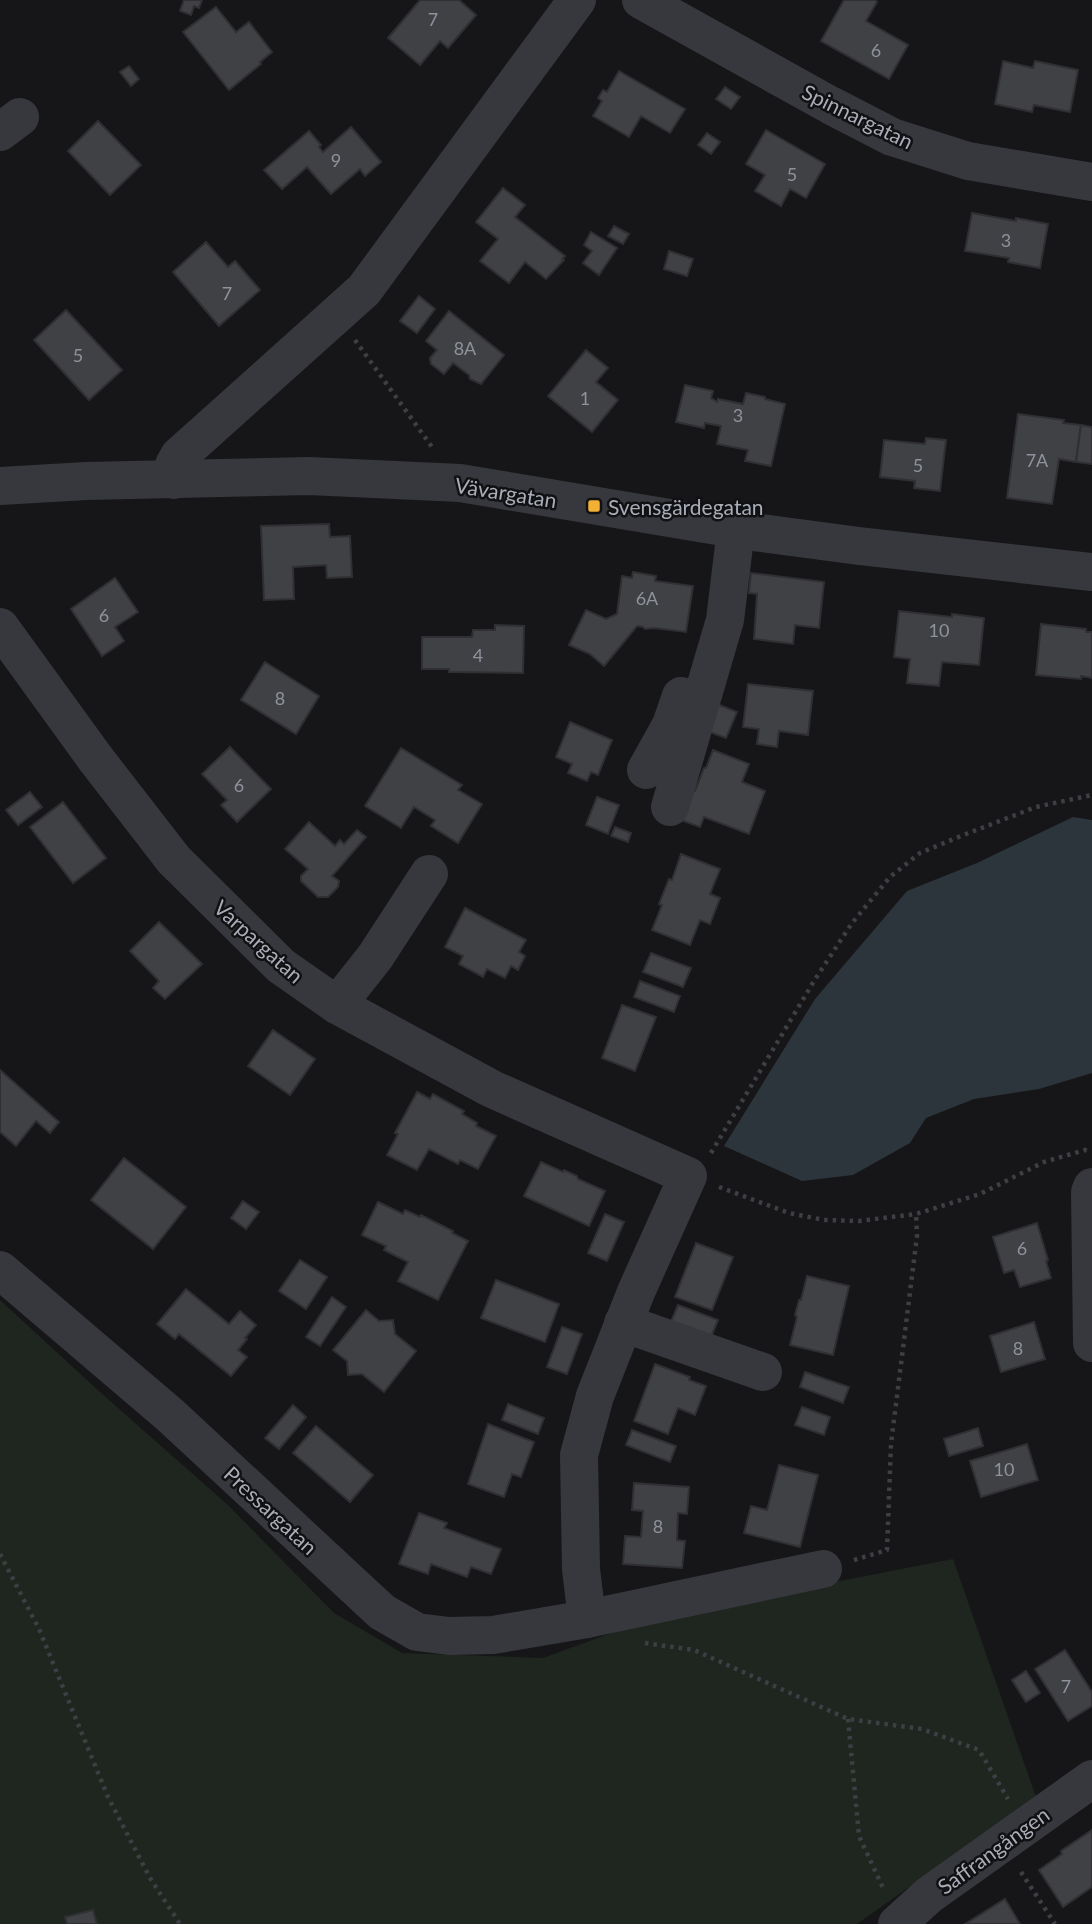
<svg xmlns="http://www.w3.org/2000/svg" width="1092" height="1924" viewBox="0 0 1092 1924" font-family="Lato,sans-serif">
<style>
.green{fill:#1e261f}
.water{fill:#2c353c}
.building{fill:#404145;stroke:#303034;stroke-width:2}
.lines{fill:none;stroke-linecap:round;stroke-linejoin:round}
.path{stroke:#3d3f44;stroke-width:4.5;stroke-dasharray:3.5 5;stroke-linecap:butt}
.minor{stroke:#37383d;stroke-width:38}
.poi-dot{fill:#f2b134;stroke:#111113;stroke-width:2.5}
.labels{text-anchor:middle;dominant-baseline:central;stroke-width:5;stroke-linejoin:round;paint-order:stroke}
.number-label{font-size:18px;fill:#8e929b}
.street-label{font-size:21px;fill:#a8adb8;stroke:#111113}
.poi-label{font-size:21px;fill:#a8adb8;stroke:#111113;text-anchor:start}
</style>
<rect width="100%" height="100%" fill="#161618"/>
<!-- green -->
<path class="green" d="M0 1300 100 1392 228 1505 334 1613 402 1653 543 1658 658 1616 953 1559 1036 1797 857 1924H0Z"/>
<!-- water -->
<path class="water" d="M1073 817 1092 820V1073L1039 1089 974 1099 926 1118 910 1143 853 1175 802 1181 724 1146 815 999 907 891 977 863Z"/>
<!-- building -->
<g class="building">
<path d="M184 0H202L199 8 194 6 191 15 180 11Z"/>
<path d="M420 0H459L476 15 448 48 440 41 420 65 388 38Z"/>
<path d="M844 0H875L877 2 866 21 908 45 889 79 821 41Z"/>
<path d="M216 7 236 32 249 22 272 52 260 62 261 64 229 90 183 32Z"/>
<path d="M1003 61 1033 68 1035 61 1078 70 1070 112 1034 105 1032 112 995 104Z"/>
<path d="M129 66 139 79 131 86 120 72Z"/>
<path d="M619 71 685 109 670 133 641 116 629 137 593 116 602 101 598 98 603 90 607 92Z"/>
<path d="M725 87 740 97 731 109 716 99Z"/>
<path d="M98 121 141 165 110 195 68 151Z"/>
<path d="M351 127 381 162 365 176 360 169 331 194 307 167 282 189 264 170 309 131 321 145 319 147 323 152Z"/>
<path d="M766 130 825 164 806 198 790 189 781 206 755 191 765 175 746 164Z"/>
<path d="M707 133 720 142 711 154 698 145Z"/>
<path d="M503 188 525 205 515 217 565 256 562 259 564 260 546 279 525 262 509 283 480 261 498 239 476 222Z"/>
<path d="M972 213 1016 221V218L1048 224 1040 268 1008 262 1009 258 965 251Z"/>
<path d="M614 226 629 234 623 244 608 236Z"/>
<path d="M591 232 617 248 599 275 583 263 592 251 584 245Z"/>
<path d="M206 242 228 267 235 261 260 290 219 326 173 272Z"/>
<path d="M669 251 693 259 687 276 664 269Z"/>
<path d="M419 296 435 309 417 333 400 321Z"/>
<path d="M66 310 122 370 89 400 34 340Z"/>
<path d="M449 311 504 355 481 384 470 379 469 375 453 363 444 374 431 364 430 358 437 350 426 341Z"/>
<path d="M586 350 608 368 596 382 618 400 592 432 548 396Z"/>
<path d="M685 385 713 391 711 398 717 402 718 399 743 404 746 393 765 397V399L785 404 771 466 745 461 748 450 717 444 721 426 705 423 704 428 676 422Z"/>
<path d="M1018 414 1064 420 1063 423 1081 425 1076 462 1059 459 1052 504 1007 498Z"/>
<path d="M1081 425 1092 427V464L1076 462Z"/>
<path d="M926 438 946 440 940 491 914 488 915 481 880 477 884 440 925 444Z"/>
<path d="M329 524 330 537 350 536 352 577 327 578 326 565 293 567 294 599 264 600 261 526Z"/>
<path d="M633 572 656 576 655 581 693 586 686 632 654 628 645 629 643 627 637 626 604 666 590 654 569 645 586 610 606 619 617 614 622 576 632 578Z"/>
<path d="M751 573 824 582 819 628 795 625 793 644 754 639 757 594 749 593Z"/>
<path d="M115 578 138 612 115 627 124 641 102 656 71 609Z"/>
<path d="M899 611 952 617V614L984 618 979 665 942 662 939 686 907 683 910 659 894 657Z"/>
<path d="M1041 624 1086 629V632H1092V678L1081 676V679L1036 675Z"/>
<path d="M495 625 524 626 523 673 449 672V669H422V637H472L473 630H495Z"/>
<path d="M265 662 319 696 296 734 241 700Z"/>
<path d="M748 684 813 691 808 735 779 731 777 747 757 744 759 729 743 727Z"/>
<path d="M717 704 737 712 726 738 707 731Z"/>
<path d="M570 722 612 740 598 775 591 772 587 781 568 773 572 764 556 757Z"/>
<path d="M230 747 271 789 237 822 221 805 227 800 202 774Z"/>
<path d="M401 748 462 785 458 790 482 804 458 843 431 826 435 820 414 807 401 828 365 806Z"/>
<path d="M713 750 749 764 742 782 765 791 749 834 704 817 700 827 678 819 687 789 695 791 704 768H706Z"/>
<path d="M30 792 42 807 18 825 6 810Z"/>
<path d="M597 797 619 805 608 834 586 825Z"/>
<path d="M63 802 106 858 73 883 30 827Z"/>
<path d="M309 822 335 846 340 840 344 844 357 830 366 837 332 876 339 881 338 887 328 897H318L301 881V876L308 869 285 849Z"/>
<path d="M615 827 631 833 628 842 611 836Z"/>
<path d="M681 854 720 869 710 894 720 898 710 924 700 920 690 945 652 930 662 905 659 904 669 879 672 880Z"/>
<path d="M465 908 526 940 519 952 525 956 518 970 511 966 505 978 487 969 483 977 459 964 463 956 445 947Z"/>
<path d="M159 922 202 964 165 999 153 988 159 981 130 951Z"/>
<path d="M651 953 691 968 683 987 643 972Z"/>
<path d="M640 981 680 996 674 1012 634 997Z"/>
<path d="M622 1005 656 1017 635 1071 602 1058Z"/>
<path d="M273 1030 315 1059 290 1095 248 1066Z"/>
<path d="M0 1070 59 1122 50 1133 36 1121 16 1146 0 1132Z"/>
<path d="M417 1092 430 1099 433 1094 464 1111 462 1114 477 1123 476 1126 496 1136 478 1169 460 1160 458 1164 429 1149 417 1170 387 1155 398 1134 395 1133Z"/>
<path d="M124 1158 186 1207 153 1249 91 1200Z"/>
<path d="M541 1162 563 1172 564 1170 577 1176 578 1179 605 1191 589 1226 524 1196Z"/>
<path d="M243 1201 259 1212 246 1229 231 1218Z"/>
<path d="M378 1202 403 1214 405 1210 420 1217 421 1215 453 1231 452 1233 468 1241 438 1300 398 1281 408 1262 384 1250 386 1246 362 1235Z"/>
<path d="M605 1214 624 1222 607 1261 588 1253Z"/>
<path d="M1037 1223 1048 1260 1046 1261 1051 1278 1020 1287 1014 1270 1004 1273 993 1237Z"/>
<path d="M696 1243 733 1257 712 1310 675 1297Z"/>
<path d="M300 1260 327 1277 306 1309 279 1291Z"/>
<path d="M807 1276 849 1286 833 1355 790 1345 797 1317 795 1315 799 1300H801Z"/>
<path d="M496 1280 559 1304 545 1342 481 1318Z"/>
<path d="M186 1289 229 1324 240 1311 256 1325 245 1338 247 1339 238 1350 247 1357 231 1376 179 1334 175 1339 157 1324Z"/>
<path d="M332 1297 346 1307 320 1346 306 1337Z"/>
<path d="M678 1305 718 1320 711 1337 671 1322Z"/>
<path d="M366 1310 379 1321 393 1320 395 1334 416 1351 384 1392 362 1374 348 1375 347 1361 333 1350Z"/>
<path d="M1034 1322 1045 1359 1001 1372 990 1336Z"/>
<path d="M562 1327 582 1334 567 1374 547 1367Z"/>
<path d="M655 1364 690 1377 689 1380 706 1386 695 1415 678 1408 668 1434 634 1421Z"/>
<path d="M805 1372 849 1387 843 1403 800 1387Z"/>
<path d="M508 1404 544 1418 538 1434 502 1420Z"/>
<path d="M293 1405 306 1417 279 1449 265 1438Z"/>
<path d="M802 1407 830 1417 824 1435 795 1425Z"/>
<path d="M488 1424 534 1442 521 1477 512 1474 504 1497 468 1484Z"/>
<path d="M316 1426 373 1475 350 1502 293 1453Z"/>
<path d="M978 1428 983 1446 949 1456 944 1439Z"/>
<path d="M632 1430 676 1446 670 1462 626 1445Z"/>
<path d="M1027 1444 1038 1480 981 1497 970 1461Z"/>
<path d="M779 1465 818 1475 800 1547 744 1533 751 1506 767 1510Z"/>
<path d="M634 1483 689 1487 687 1514 678 1513 677 1540 685 1541 682 1568 623 1564 625 1536 641 1537 643 1511 632 1510Z"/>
<path d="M419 1513 447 1523 444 1528 501 1549 491 1574 471 1567 467 1577 431 1564 428 1574 399 1564Z"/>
<path d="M1065 1650 1092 1692V1706L1068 1721 1035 1669Z"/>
<path d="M1026 1671 1040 1693 1026 1702 1012 1680Z"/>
<path d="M1092 1830V1887L1063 1907 1039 1870 1062 1854 1061 1851Z"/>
<path d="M1005 1899 1020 1924H965Z"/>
<path d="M93 1910 97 1924H67L65 1917Z"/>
</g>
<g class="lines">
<!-- path -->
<g class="path">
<path d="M355 340 432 447"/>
<path d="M711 1153 814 981 852 923 890 877 920 853 961 836 1036 807 1092 795"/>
<path d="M719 1187 789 1213 824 1220 859 1221 916 1214 980 1194 1044 1162 1085 1150 1091 1152"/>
<path d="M0 1554 39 1629 108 1797 150 1878 180 1924"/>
<path d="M854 1560 887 1550 891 1444 917 1236 916 1214"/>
<path d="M645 1643 694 1650 848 1719 922 1729 979 1750 1008 1799"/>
<path d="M848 1719 859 1836 884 1890"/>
<path d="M1021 1872 1055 1924"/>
</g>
<!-- minor -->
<g class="minor">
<path d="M641 0 830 105 892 137 968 161 1092 182"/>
<path d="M0 132 20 117"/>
<path d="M174 480V465L179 456 364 290 577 0"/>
<path d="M0 486 86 481 309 476 460 483 753 532 859 546 1092 572"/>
<path d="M0 627 95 758 174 860 281 966 337 1005 492 1089 688 1176 636 1292 595 1396 579 1455 581 1569 587 1619 493 1635 449 1636 417 1632 382 1612 170 1415 0 1270"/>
<path d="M646 770 671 725 681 696"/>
<path d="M670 807 725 620 736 529"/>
<path d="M337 1005 375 957 429 874"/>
<path d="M1092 1187 1090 1192 1092 1343"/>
<path d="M623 1323 763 1372"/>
<path d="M587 1619 823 1569"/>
<path d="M897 1924 929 1895 1092 1779"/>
</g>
</g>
<!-- markers -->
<rect class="poi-dot" x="587" y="499" width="14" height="14" rx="3.5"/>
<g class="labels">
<!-- number labels -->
<g class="number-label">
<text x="433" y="19">7</text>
<text x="876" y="50">6</text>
<text x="336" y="160">9</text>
<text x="792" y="174">5</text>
<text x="1006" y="240">3</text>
<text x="227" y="293">7</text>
<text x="465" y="348">8A</text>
<text x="78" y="355">5</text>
<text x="585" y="398">1</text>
<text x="738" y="415">3</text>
<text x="1037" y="460">7A</text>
<text x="918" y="465">5</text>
<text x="647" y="598">6A</text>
<text x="104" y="615">6</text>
<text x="939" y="630">10</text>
<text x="478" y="655">4</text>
<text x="280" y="698">8</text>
<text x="239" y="785">6</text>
<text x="1022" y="1248">6</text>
<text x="1018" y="1348">8</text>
<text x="1004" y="1469">10</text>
<text x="658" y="1526">8</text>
<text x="1066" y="1686">7</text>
</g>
<!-- street labels -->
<g class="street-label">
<text transform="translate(858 116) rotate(26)">Spinnargatan</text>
<text transform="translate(506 492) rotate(9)">Vävargatan</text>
<text transform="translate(259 941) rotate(42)">Varpargatan</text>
<text transform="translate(271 1510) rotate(43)">Pressargatan</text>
<text transform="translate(993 1850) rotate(-36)">Saffrangången</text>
</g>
<!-- poi labels -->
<g class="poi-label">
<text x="608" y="506">Svensgärdegatan</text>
</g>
</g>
</svg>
